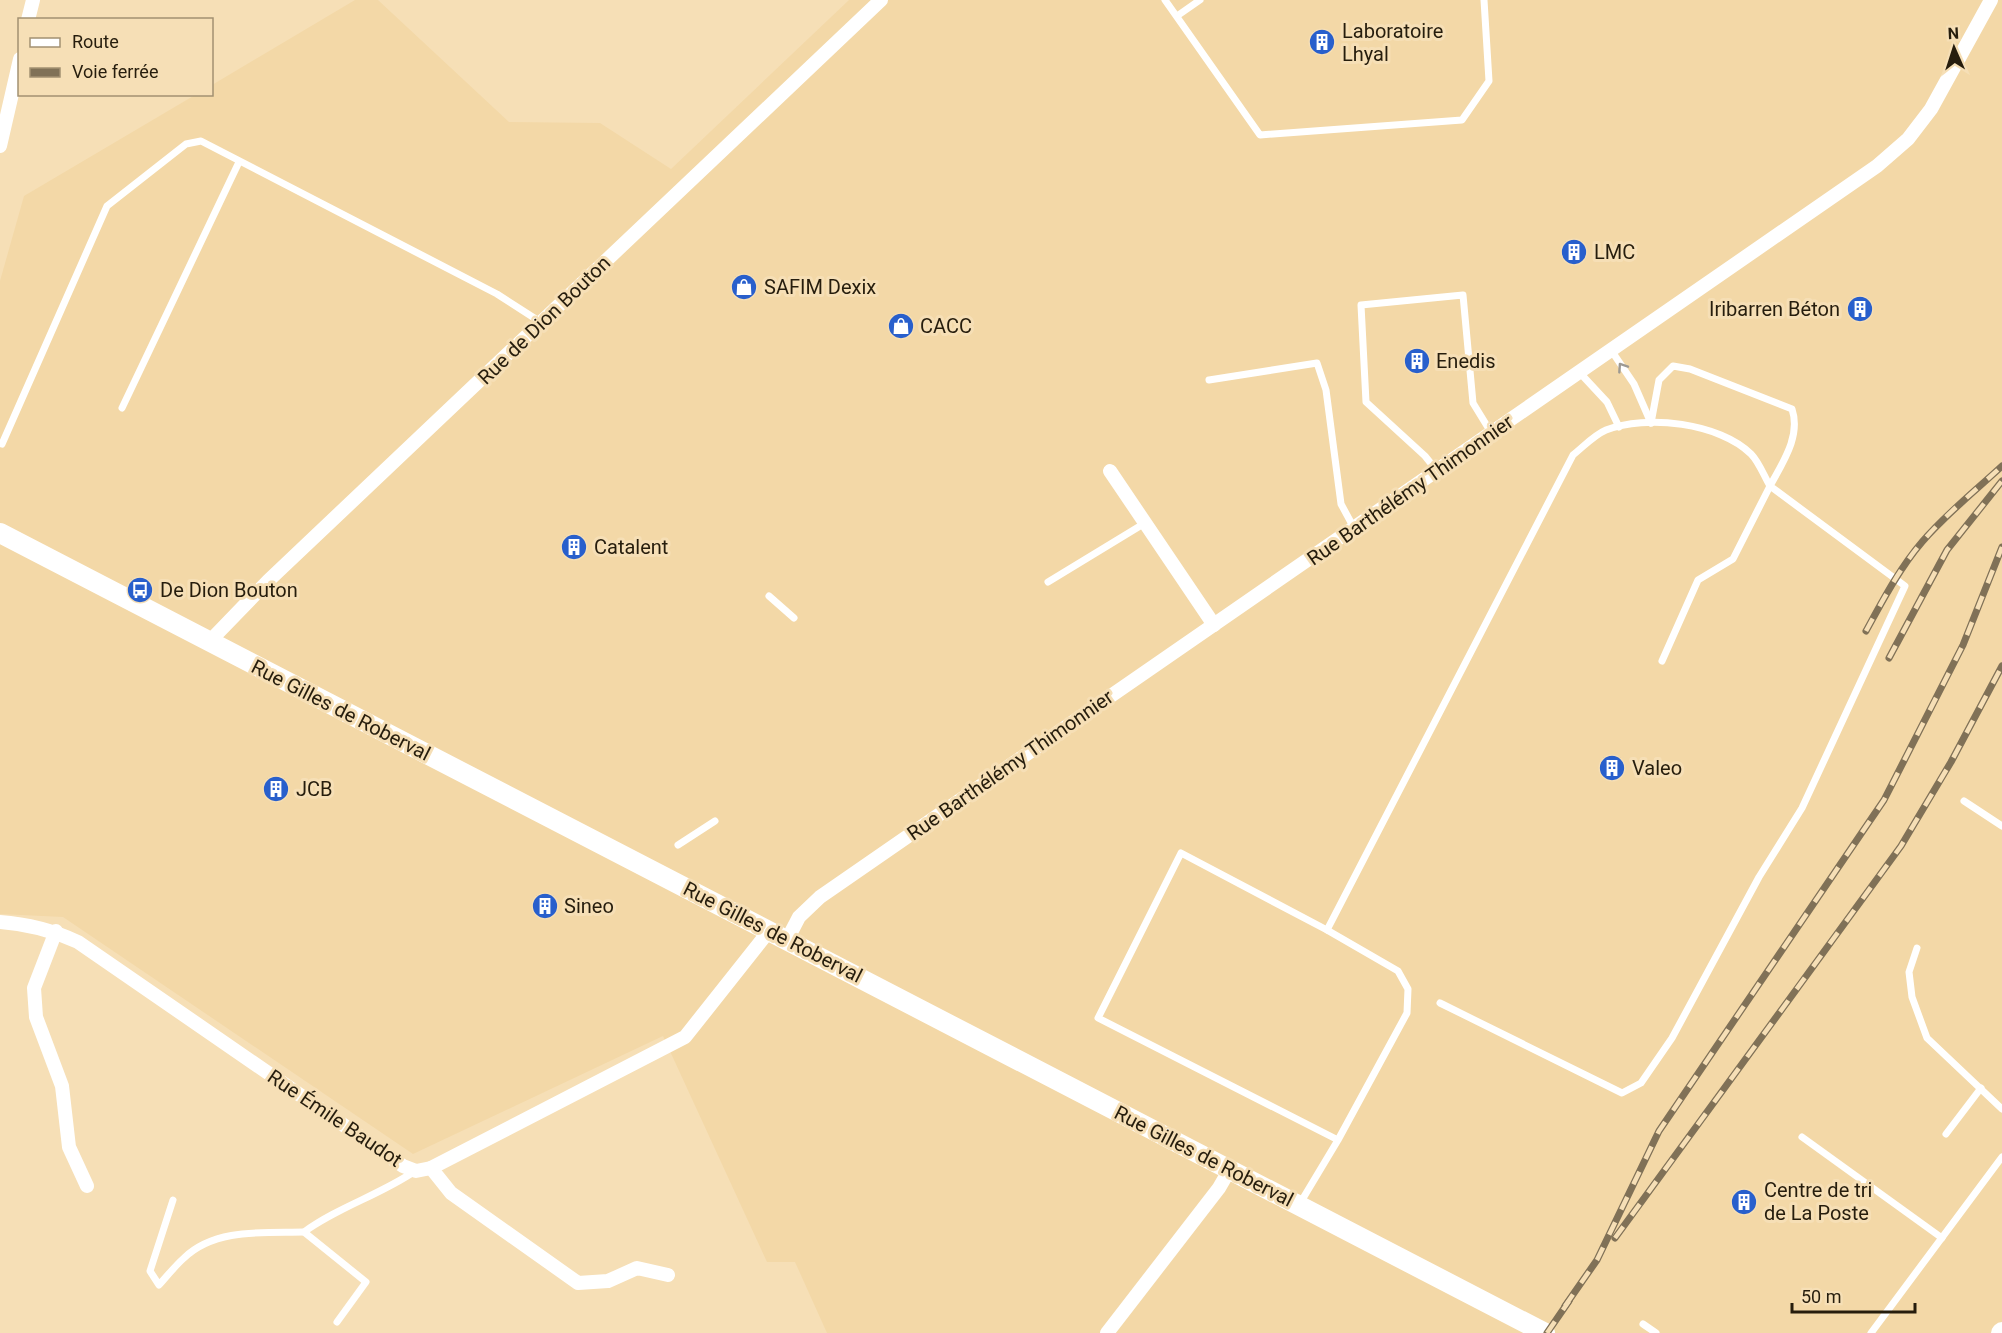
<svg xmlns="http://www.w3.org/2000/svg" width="2002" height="1333" viewBox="0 0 2002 1333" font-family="Roboto,sans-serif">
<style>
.built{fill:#f3d8a7}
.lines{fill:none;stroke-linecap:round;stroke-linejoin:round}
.lane{stroke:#fff;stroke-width:7}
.street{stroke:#fff;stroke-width:14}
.secondary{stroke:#fff;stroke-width:20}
.rail-casing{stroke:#807157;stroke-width:7}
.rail{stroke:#f6dfb6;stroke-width:4.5;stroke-dasharray:14;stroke-linecap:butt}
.oneway{stroke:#9d9992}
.labels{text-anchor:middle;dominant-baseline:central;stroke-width:6;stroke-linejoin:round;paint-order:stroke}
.poi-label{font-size:20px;fill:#261d0d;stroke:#f6dfb6;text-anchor:start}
.street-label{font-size:20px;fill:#261d0d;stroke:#f6dfb6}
</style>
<rect width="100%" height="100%" fill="#f6dfb6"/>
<!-- built -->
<path class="built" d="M355 0H378L509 122 600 123 671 169 849 0H2002V1333H827L795 1262H767L663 1036 413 1154 63 917 0 914V281L24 196 195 95 212 94V85Z"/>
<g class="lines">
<!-- lane -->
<g class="lane">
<path d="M1165 0 1260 135 1462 120 1489 81 1484 0"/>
<path d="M1177 16 1200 0"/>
<path d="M1611 350 1634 384 1651 423"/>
<path d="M1580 373 1607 402 1619 427"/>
<path d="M1209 380 1317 363 1326 390 1341 504 1354 528"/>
<path d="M122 408 239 162"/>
<path d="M2 444 107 206 186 144 201 141 497 294 542 323"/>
<path d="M1437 471 1425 456 1366 402 1361 305 1463 295 1473 403 1492 434"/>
<path d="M1048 582 1145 523"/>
<path d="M769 596 794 618"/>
<path d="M1964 801 2002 826"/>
<path d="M678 845 715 821"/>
<path d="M1327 930 1573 455C1583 447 1594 435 1606 430 1646 414 1720 423 1751 454 1759 462 1764 476 1770 486L1733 559 1698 580 1662 661"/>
<path d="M1917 948 1909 972 1912 997 1927 1038 2002 1109"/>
<path d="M1440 1003 1622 1093 1641 1083 1672 1038 1759 877 1802 808 1905 586 1770 486C1783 462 1801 436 1792 409L1690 369 1673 366 1659 380 1651 423"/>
<path d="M1946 1134 1981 1088"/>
<path d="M1802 1137 1942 1238"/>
<path d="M173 1200 150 1271 159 1285C167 1276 175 1266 184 1258 215 1228 264 1233 304 1232"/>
<path d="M1299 1205 1338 1140 1407 1013 1408 989 1398 971 1327 930 1181 853 1098 1018 1338 1140"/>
<path d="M337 1322 366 1282 304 1232C338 1207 380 1195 415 1171"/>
<path d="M1643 1324 1656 1333"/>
<path d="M1871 1333 2002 1157"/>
</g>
<!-- street -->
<g class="street">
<path d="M28 20 33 0"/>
<path d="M0 146 20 59"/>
<path d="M1110 471 1214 625"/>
<path d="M209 642 268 581 881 0"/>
<path d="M0 922C28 924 52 930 78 942L403 1166 416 1171 431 1168 451 1193 578 1283 608 1281 637 1268 668 1275"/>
<path d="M56 931 34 988 36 1017 62 1086 69 1147 87 1186"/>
<path d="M787 940 799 917 820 897 1877 166 1908 139 1931 109 1991 0"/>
<path d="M431 1168 685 1037 769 931"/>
<path d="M1107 1333 1219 1188 1230 1169"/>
</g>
<!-- secondary -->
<g class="secondary">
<path d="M0 533 1545 1333"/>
<path d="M2001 1333 2002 1332"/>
</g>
<!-- rail casing -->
<g class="rail-casing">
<g id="rail">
<path d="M1866 631C1883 600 1899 569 1922 542 1946 514 1975 491 2002 466"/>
<path d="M1889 658 1947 550 2002 481"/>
<path d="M1615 1238 1901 846 1951 762 2002 666"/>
<path d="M1565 1306 1597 1260 1659 1131 1884 800 1963 645 2002 547"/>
<path d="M1547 1333 1569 1301"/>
</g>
</g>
<!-- rail -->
<use href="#rail" class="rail"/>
</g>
<!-- one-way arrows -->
<defs><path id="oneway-chevron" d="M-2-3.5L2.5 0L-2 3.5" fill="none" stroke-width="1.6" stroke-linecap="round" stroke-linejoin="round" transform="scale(1.5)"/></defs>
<use class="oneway" href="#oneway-chevron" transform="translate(1622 367) rotate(-124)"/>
<!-- icons -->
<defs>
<g id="building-disc" transform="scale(1.35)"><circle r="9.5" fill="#285fcc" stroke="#f6dfb6"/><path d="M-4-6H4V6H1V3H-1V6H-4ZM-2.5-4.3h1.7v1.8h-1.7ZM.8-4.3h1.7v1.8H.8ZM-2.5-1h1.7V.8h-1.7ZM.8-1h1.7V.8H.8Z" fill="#fff"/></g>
<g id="shop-disc" transform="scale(1.35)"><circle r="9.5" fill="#285fcc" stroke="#f6dfb6"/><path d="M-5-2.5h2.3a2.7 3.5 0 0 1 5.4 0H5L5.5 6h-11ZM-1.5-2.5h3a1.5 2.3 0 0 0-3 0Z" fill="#fff"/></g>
<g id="bus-disc" transform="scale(1.35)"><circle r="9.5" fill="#285fcc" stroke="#f6dfb6"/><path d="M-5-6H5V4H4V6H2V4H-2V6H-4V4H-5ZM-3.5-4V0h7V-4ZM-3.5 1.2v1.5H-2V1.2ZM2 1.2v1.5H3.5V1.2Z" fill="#fff"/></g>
</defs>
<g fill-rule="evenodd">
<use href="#building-disc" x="1322" y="42"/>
<use href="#building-disc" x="1574" y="252"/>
<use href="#shop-disc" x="744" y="287"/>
<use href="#building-disc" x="1860" y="309"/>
<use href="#shop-disc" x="901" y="326"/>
<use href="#building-disc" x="1417" y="361"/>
<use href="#building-disc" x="574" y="547"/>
<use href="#bus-disc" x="140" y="590"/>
<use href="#building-disc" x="1612" y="768"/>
<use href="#building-disc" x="276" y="789"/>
<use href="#building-disc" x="545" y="906"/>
<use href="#building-disc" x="1744" y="1202"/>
</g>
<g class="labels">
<!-- poi labels -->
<g class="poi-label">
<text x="1342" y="31">Laboratoire<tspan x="1342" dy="23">Lhyal</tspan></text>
<text x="1594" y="252">LMC</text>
<text x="764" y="287">SAFIM Dexix</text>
<text x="1840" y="309" text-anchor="end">Iribarren Béton</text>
<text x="920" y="326">CACC</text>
<text x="1436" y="361">Enedis</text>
<text x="594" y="547">Catalent</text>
<text x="160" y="590">De Dion Bouton</text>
<text x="1632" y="768">Valeo</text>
<text x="296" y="789">JCB</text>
<text x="564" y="906">Sineo</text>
<text x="1764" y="1190">Centre de tri<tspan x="1764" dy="23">de La Poste</tspan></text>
</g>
<!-- street labels -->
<g class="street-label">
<text transform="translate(544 320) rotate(-44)">Rue de Dion Bouton</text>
<text transform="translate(1410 490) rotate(-35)">Rue Barthélémy Thimonnier</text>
<text transform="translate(341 710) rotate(27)">Rue Gilles de Roberval</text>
<text transform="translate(1010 765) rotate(-35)">Rue Barthélémy Thimonnier</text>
<text transform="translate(773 932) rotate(27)">Rue Gilles de Roberval</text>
<text transform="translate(335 1118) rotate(34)">Rue Émile Baudot</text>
<text transform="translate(1204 1156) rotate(27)">Rue Gilles de Roberval</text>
</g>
</g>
<!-- legend -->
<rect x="18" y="18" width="195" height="78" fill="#f6dfb6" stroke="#a39172" stroke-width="1.5"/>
<rect x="30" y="38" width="30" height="9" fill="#ffffff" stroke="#a39172" stroke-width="1.5"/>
<text x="72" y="48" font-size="18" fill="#261d0d">Route</text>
<rect x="30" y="68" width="30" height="9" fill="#807157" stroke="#a39172" stroke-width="1.5"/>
<text x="72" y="78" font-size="18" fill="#261d0d">Voie ferrée</text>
<!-- north arrow -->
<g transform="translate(1954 48) rotate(357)" stroke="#f6dfb6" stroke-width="4.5" paint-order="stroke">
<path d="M0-4.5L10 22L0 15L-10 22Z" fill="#261d0d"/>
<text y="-9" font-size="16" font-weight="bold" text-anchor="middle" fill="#261d0d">N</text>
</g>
<!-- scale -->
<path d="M1792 1303v9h123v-9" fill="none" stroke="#261d0d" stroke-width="3"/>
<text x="1801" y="1303" font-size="18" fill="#261d0d" stroke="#f6dfb6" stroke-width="4.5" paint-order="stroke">50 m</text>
</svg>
